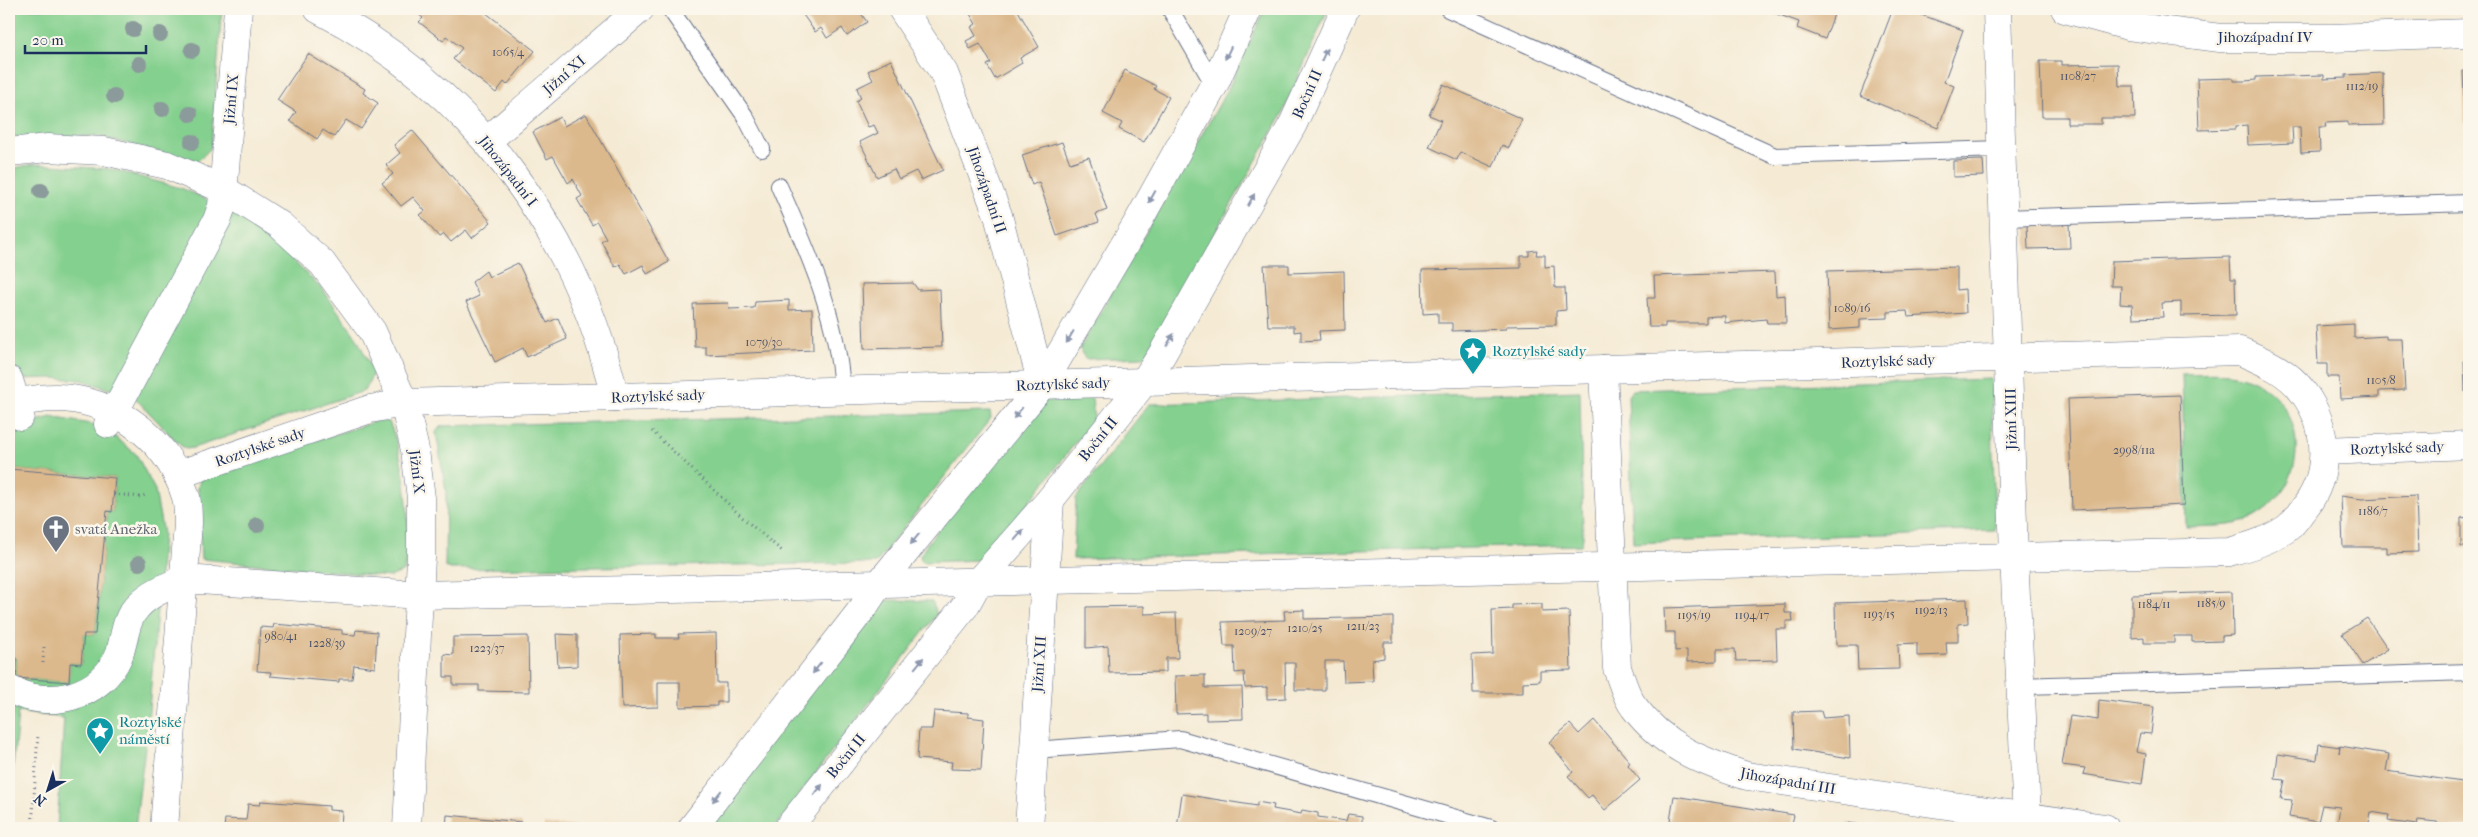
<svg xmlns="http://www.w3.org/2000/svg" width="2478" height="837" viewBox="0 0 2478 837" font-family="'IM FELL French Canon',serif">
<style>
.green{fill:#84d08e;stroke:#508076}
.building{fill:#dcb98d}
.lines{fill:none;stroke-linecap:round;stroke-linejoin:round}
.lane-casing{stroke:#677188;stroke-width:18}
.street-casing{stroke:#677188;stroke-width:29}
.path{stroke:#677188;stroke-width:3;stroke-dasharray:1 4;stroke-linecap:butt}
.lane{stroke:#fff;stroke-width:16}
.street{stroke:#fff;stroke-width:28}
.tree{fill:#8b9a9a}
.oneway{fill:#8d97ae}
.labels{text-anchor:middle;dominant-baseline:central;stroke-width:5;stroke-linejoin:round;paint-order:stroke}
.number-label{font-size:12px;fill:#4b526a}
.street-label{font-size:15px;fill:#1b2f5e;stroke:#fbf7ec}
.culture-label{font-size:15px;fill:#0d838f;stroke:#fbf7ec;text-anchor:start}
.worship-label{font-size:15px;fill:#5b616d;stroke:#fbf7ec;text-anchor:start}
</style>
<rect width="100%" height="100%" fill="#fbf7ec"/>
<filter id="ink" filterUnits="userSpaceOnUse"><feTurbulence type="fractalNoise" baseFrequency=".02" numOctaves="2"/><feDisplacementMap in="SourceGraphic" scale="10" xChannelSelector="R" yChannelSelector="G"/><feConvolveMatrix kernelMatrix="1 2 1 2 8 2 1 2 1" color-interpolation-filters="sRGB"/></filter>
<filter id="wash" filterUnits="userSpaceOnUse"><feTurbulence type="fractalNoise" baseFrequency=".0096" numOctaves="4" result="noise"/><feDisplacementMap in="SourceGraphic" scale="20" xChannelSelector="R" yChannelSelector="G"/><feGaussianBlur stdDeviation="1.12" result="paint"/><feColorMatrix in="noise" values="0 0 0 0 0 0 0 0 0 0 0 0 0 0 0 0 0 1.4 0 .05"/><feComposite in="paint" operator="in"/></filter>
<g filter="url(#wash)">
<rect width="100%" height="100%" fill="#f5ebd5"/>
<!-- green -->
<g class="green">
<path d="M9 9H222L211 148 197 162 97 136 11 137 12 130H9Z"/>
<path d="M1265 9H1328L1282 115 1145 357 1085 359 1080 348 1228 89Z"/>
<path d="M35 164 111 169 181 188 222 206 277 245 324 291 356 337 374 372 364 391 193 448 186 449 179 444 135 398 82 380 51 378 21 379 9 383V169Z"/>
<path d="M2182 374C2206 374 2234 370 2256 382 2312 412 2308 488 2253 518 2234 528 2207 526 2186 527Z"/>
<path d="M1991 379 1995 530 1633 543 1628 396 1632 390Z"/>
<path d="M1580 391 1583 537 1581 545 1073 559 1076 498 1149 404Z"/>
<path d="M1092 398 1094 419 984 560 922 562 920 556 927 544 1040 401Z"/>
<path d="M990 412 991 418 876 563 451 569 445 567 446 491 436 432 441 426Z"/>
<path d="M51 417 102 426 136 454 155 490 163 534 148 723 135 828 57 827 64 718 18 712 9 815V657L17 658 16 678 69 682 70 663 81 664 84 634H95L107 511 112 512 115 478 9 469V429Z"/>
<path d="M380 420 389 422C406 458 413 532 404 571L390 577 201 559 198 487 201 477Z"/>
<path d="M878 600 932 601 937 614 774 828H705Z"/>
</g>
<g id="blocks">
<!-- building -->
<g class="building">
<path d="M412 9H481L535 51 507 85 504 82 496 93 453 59 462 48 446 36 443 41 419 22 423 18Z"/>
<path d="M799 9H858L867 22 847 36 842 28 827 38 821 28 815 32Z"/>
<path d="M967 9H1017L1039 47 1020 58 1022 63 995 79 987 65 991 63 980 44 970 49 966 41 976 36 971 27 976 24Z"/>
<path d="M1763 9H1836L1825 39 1797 28 1799 22Z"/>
<path d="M1893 9H1905L1963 30 1944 82 1954 86 1938 128 1860 96Z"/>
<path d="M308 54 365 89 363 93 378 103 361 129 346 120 334 137 323 130 317 139 290 121 296 112 277 100Z"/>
<path d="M891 60 943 170 921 180 916 171 899 179 894 169 877 177 860 142 878 133 874 125 868 127 856 101 861 98 857 88 873 80 868 71Z"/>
<path d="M2040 61H2062V65L2118 64 2119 86H2134L2135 118H2101V124H2067V117H2042Z"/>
<path d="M1125 70 1156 86 1154 89 1169 97 1144 142 1119 129 1122 123 1103 113Z"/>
<path d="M2463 71H2469V123H2465Z"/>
<path d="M2383 73 2384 125 2348 126V122L2325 123 2326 127H2319L2320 152 2301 153 2300 127H2292L2293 143 2248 145 2247 125 2236 126V129L2199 130 2197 79 2234 78V81H2245L2256 80V77L2324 75V79L2346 78V75Z"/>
<path d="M1443 84 1522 119 1509 148 1502 145 1493 167 1460 152 1457 160 1429 147 1441 120 1429 115Z"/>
<path d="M586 114 669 262 647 274 643 265 626 274 620 264 615 267 601 241 606 238 597 222 592 225 577 199 582 196 573 179 568 183 553 156 547 159 533 132 560 117 564 126Z"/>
<path d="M412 130 491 222 472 238 466 230 451 242 444 234 439 237 420 215 425 211 413 197 401 206 382 183 393 174 386 165 400 153 394 145Z"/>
<path d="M1062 142 1070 163 1089 157 1107 210 1096 214 1099 222 1057 236 1039 182 1032 185 1022 155Z"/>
<path d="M1983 160 1984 176 1953 177V161Z"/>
<path d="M2069 224 2070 248 2028 249 2027 225Z"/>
<path d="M1537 250 1536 255H1545V267L1554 266 1555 288H1565L1566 310 1556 311V325L1506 326V329L1452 331V323H1438V313L1423 314 1422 270 1521 268V256H1529V251Z"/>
<path d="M2230 257 2231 279H2235L2236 315 2181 316V302L2162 303 2163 317 2133 318 2132 305 2120 304 2121 286H2111L2112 261Z"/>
<path d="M518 263 547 323 558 318 567 339 527 357 523 348 495 362 466 302 479 296 472 282 486 271 489 277Z"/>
<path d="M1264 265H1289V273L1344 271 1345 330 1319 331 1320 340 1301 341V331L1294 332V326H1268Z"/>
<path d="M1957 267V290L1965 289 1966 313 1908 317 1907 311 1888 312V318L1860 319V328L1829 330 1827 271Z"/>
<path d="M1775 272 1776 296 1785 295 1786 323H1767L1766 319 1725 323V316H1716L1706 317V323H1665V327H1649L1647 298H1655L1654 276Z"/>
<path d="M913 283 918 290 940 289 942 347 864 349 862 284Z"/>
<path d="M789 300V310L812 309 813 350 706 355V347H695L693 304 728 303 729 309 754 308 755 302Z"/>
<path d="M2354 324V338L2386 336V339H2402L2405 390 2379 391V397L2340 399 2339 377H2327V364H2318L2316 326Z"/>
<path d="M2464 360H2469V392H2465Z"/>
<path d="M2180 395 2184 505 2072 510 2068 399Z"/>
<path d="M9 469 115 478 112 512 107 511 95 634H84L81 664 70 663 69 682 16 678 17 658 9 657Z"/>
<path d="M2341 496 2362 499 2416 496 2418 552 2387 553V547H2343Z"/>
<path d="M2469 517V547H2461V518Z"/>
<path d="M2232 592 2233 635 2222 636V641L2192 642V636H2174V643H2144V637L2132 638V595Z"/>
<path d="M1967 599 1968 623 1958 624V642H1946L1947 655 1917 656V643L1898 644 1899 669 1858 670 1857 645H1836L1835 603Z"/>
<path d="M1542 604V612L1569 611 1571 670 1540 671V681L1523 682V693H1473L1472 655 1493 654 1492 610 1512 609V605Z"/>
<path d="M1785 604V613H1792L1793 621H1786V629H1776L1777 660 1736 661 1735 649H1717V661L1687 662V650L1675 651V632H1665L1664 608Z"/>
<path d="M1144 606V614L1176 613 1178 658H1166V672L1109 673 1108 646 1086 648V607Z"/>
<path d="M1304 610V619L1393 617V642H1384V658L1372 660 1373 681 1344 682 1343 661H1325V690H1295V663H1285L1286 698 1267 699V687L1245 688 1244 672 1235 673 1234 646H1224L1222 622 1285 620 1284 611Z"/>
<path d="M2367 618 2388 649 2363 665 2342 634Z"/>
<path d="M274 624 342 630V634L355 635 356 630 377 632 375 668 354 665 352 679H339V682L270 676 271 672 257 671 260 627 273 628Z"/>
<path d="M716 633 717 683H726V702H717V706L680 707V682H658V707L622 708 620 635 656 634V638H679L678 634Z"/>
<path d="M556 634 577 635V666L558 667Z"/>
<path d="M528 636 529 692 479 691V685H453V677H444V654L453 655V637Z"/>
<path d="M1205 675V688L1242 687 1243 719 1206 720V713L1176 714 1175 676Z"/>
<path d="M2099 700 2154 707 2151 734 2140 733 2136 752 2146 754 2142 784 2083 774 2085 768 2062 765 2070 716 2098 720Z"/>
<path d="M934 711 968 713V717L984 719 981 770 951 769 952 762 917 759 919 729H932Z"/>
<path d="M1821 711 1823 718 1849 716 1850 758 1794 749 1793 712Z"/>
<path d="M1594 720 1630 762 1628 765 1640 780 1605 810 1592 795 1588 798 1568 776 1573 772 1549 742 1570 724 1579 734Z"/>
<path d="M2319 744 2340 747 2339 753 2340 746 2389 754 2386 771 2469 783V827L2438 828 2437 822 2427 821 2418 820 2417 825 2388 821 2389 815 2371 812 2368 828 2337 826 2340 807 2322 805 2318 822 2289 817 2292 800 2281 799 2285 780 2275 779 2278 754 2317 760Z"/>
<path d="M1182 794 1257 806V802L1274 805 1273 809 1301 814 1302 810 1318 813V817L1346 821 1348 814 1362 816V824L1381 828H1177Z"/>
<path d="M1674 796 1794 815 1791 828H1679L1680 823 1670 821Z"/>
<path d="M261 801 329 806V810L342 811 341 828H224L225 819 246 820 248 804 260 805Z"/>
<path d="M447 815 522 822V826L540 828H446Z"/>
<path d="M1848 823 1875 827V828H1847Z"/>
<path d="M544 824 577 827V828H544Z"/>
</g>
</g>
</g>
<g filter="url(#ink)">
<use href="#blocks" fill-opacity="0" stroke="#677188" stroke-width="1"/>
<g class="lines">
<!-- lane casing -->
<g class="lane-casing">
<g id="lane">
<path d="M670 9 745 116 762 149"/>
<path d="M1170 9 1214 85"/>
<path d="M1448 9 1775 156 2002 149"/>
<path d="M779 186C808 252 838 317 842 391"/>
<path d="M2005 218 2469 203"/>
<path d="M2022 686 2469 672"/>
<path d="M1034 750 1180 739 1491 828"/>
</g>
</g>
<!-- street casing -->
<g class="street-casing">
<g id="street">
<path d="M318 9C471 87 576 230 615 397"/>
<path d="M902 9 944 73 998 215 1042 385"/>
<path d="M1997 9 2014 557 2027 817 2025 828"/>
<path d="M2065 9 2128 26 2220 38H2331L2469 33"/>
<path d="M487 141 640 9"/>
<path d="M9 152 48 148 104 151 167 165 223 189 280 225 322 263 372 331 404 403 415 450 421 498V558L407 828"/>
<path d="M1603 369 1617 668C1622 681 1626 697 1634 707 1663 746 1702 762 1747 776L2105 828"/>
<path d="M9 380 20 416"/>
<path d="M9 405C18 401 28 401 39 399 105 391 167 434 186 497 188 505 188 515 188 524L164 828"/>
<path d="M108 424 217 220 222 206 238 9"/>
<path d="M2325 451 2469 445"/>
<path d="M177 475 370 409 404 403 2240 351C2263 361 2288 371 2303 392 2330 428 2331 478 2301 512 2297 518 2292 525 2286 529 2268 541 2250 546 2229 552L419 595 184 579"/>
<path d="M9 689C48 710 101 698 119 655 124 642 125 623 133 612 146 594 165 588 184 579"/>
<path d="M692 828 863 608 879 584 1042 385 1139 220 1214 85 1248 9"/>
<path d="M788 828 965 606 978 582 1050 500 1144 382 1161 356 1293 124 1345 9"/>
<path d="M1029 828 1050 500"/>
</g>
</g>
<!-- path -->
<g class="path">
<path d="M652 431 743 518 782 551"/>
<path d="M114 494 141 497 147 494"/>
<path d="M43 663 44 647"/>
<path d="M32 828 38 734"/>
</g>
<!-- lane -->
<use href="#lane" class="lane"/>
<!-- street -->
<use href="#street" class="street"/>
</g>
<!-- trees -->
<g class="tree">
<circle cx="133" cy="29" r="8"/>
<circle cx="160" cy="34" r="8"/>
<circle cx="192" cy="50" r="8"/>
<circle cx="139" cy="64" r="8"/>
<circle cx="114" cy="96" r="8"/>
<circle cx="162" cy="109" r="8"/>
<circle cx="190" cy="114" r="8"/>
<circle cx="192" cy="142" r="8"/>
<circle cx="41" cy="191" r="8"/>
<circle cx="257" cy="525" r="8"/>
<circle cx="139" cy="563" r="8"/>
</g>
<!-- one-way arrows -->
<defs><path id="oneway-solid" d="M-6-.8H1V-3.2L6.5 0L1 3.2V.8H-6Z" transform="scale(1.25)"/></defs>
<g class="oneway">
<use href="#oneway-solid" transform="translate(1228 53) rotate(115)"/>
<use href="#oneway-solid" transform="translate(1324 55) rotate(-66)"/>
<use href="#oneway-solid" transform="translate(1152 197) rotate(119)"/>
<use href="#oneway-solid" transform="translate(1251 200) rotate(-61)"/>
<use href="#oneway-solid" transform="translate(1070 337) rotate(121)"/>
<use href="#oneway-solid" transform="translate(1170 340) rotate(-59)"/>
<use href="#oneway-solid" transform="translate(1018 413) rotate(129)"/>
<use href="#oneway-solid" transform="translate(1019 535) rotate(-49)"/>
<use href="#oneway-solid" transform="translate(915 539) rotate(129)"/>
<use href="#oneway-solid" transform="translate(919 663) rotate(-51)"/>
<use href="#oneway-solid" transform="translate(817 668) rotate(128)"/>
<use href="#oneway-solid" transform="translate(818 790) rotate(-51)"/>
<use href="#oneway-solid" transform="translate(717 796) rotate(128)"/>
</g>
</g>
<!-- icons -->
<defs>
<g id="sight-pin" transform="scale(1.4375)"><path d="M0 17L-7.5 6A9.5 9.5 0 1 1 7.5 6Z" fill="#0f9aa8" stroke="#fbf7ec"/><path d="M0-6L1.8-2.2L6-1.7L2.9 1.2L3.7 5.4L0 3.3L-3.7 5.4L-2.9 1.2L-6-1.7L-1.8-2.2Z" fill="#fff"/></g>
<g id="church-pin" transform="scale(1.4375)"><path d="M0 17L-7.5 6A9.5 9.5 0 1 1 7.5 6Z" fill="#6b7280" stroke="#fbf7ec"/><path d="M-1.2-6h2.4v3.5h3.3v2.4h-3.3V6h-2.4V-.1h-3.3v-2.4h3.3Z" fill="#fff"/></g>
</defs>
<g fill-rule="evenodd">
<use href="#sight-pin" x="1473" y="351"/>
<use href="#church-pin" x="56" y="529"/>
<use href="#sight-pin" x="100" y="731"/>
</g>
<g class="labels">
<!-- number labels -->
<g class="number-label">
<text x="508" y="52">1065/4</text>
<text x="2078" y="76">1108/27</text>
<text x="2362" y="86">1112/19</text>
<text x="1852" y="308">1089/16</text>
<text x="764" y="342">1079/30</text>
<text x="2381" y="380">1105/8</text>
<text x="2134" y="450">2998/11a</text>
<text x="2373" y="511">1186/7</text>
<text x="2211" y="603">1185/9</text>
<text x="2154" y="604">1184/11</text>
<text x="1931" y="610">1192/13</text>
<text x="1879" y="614">1193/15</text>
<text x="1694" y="615">1195/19</text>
<text x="1752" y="615">1194/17</text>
<text x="1363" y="626">1211/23</text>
<text x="1305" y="628">1210/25</text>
<text x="1253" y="631">1209/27</text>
<text x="281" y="636">980/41</text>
<text x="327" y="643">1228/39</text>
<text x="487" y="648">1223/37</text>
</g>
<!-- street labels -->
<g class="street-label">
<text x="2265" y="37">Jihozápadní IV</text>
<text transform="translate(564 75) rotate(-41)">Jižní XI</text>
<text transform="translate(1307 94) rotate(-66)">Boční II</text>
<text transform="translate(231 99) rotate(-85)">Jižní IX</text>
<text transform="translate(508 171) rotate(52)">Jihozápadní I</text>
<text transform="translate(987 190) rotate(71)">Jihozápadní II</text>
<text transform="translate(1888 361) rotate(-2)">Roztylské sady</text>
<text transform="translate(1063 384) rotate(-2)">Roztylské sady</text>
<text transform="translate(658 396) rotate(-2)">Roztylské sady</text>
<text transform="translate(2011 419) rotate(-91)">Jižní XIII</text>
<text transform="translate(1098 439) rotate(-51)">Boční II</text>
<text transform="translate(260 447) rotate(-19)">Roztylské sady</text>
<text transform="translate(2397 448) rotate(-2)">Roztylské sady</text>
<text transform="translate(417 472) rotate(83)">Jižní X</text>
<text transform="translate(1039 664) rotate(-86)">Jižní XII</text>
<text transform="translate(846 756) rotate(-51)">Boční II</text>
<text transform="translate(1788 781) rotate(10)">Jihozápadní III</text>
</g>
<!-- culture labels -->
<g class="culture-label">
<text x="1492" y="351">Roztylské sady</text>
<text x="119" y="722">Roztylské<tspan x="119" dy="17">náměstí</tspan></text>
</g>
<!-- worship labels -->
<g class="worship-label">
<text x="75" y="529">svatá Anežka</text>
</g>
</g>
<!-- margin -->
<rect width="2478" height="837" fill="none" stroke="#fbf7ec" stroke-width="30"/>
<!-- north arrow -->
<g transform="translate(48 790) rotate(219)" stroke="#fbf7ec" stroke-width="4" paint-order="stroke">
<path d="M0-4L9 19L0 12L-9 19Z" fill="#1b2f5e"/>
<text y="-8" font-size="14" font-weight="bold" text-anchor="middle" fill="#1b2f5e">N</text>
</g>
<!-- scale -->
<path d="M25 45v8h121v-8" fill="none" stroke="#1b2f5e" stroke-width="2.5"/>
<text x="32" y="45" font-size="15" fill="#1b2f5e" stroke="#fbf7ec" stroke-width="4" paint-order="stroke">20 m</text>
</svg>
